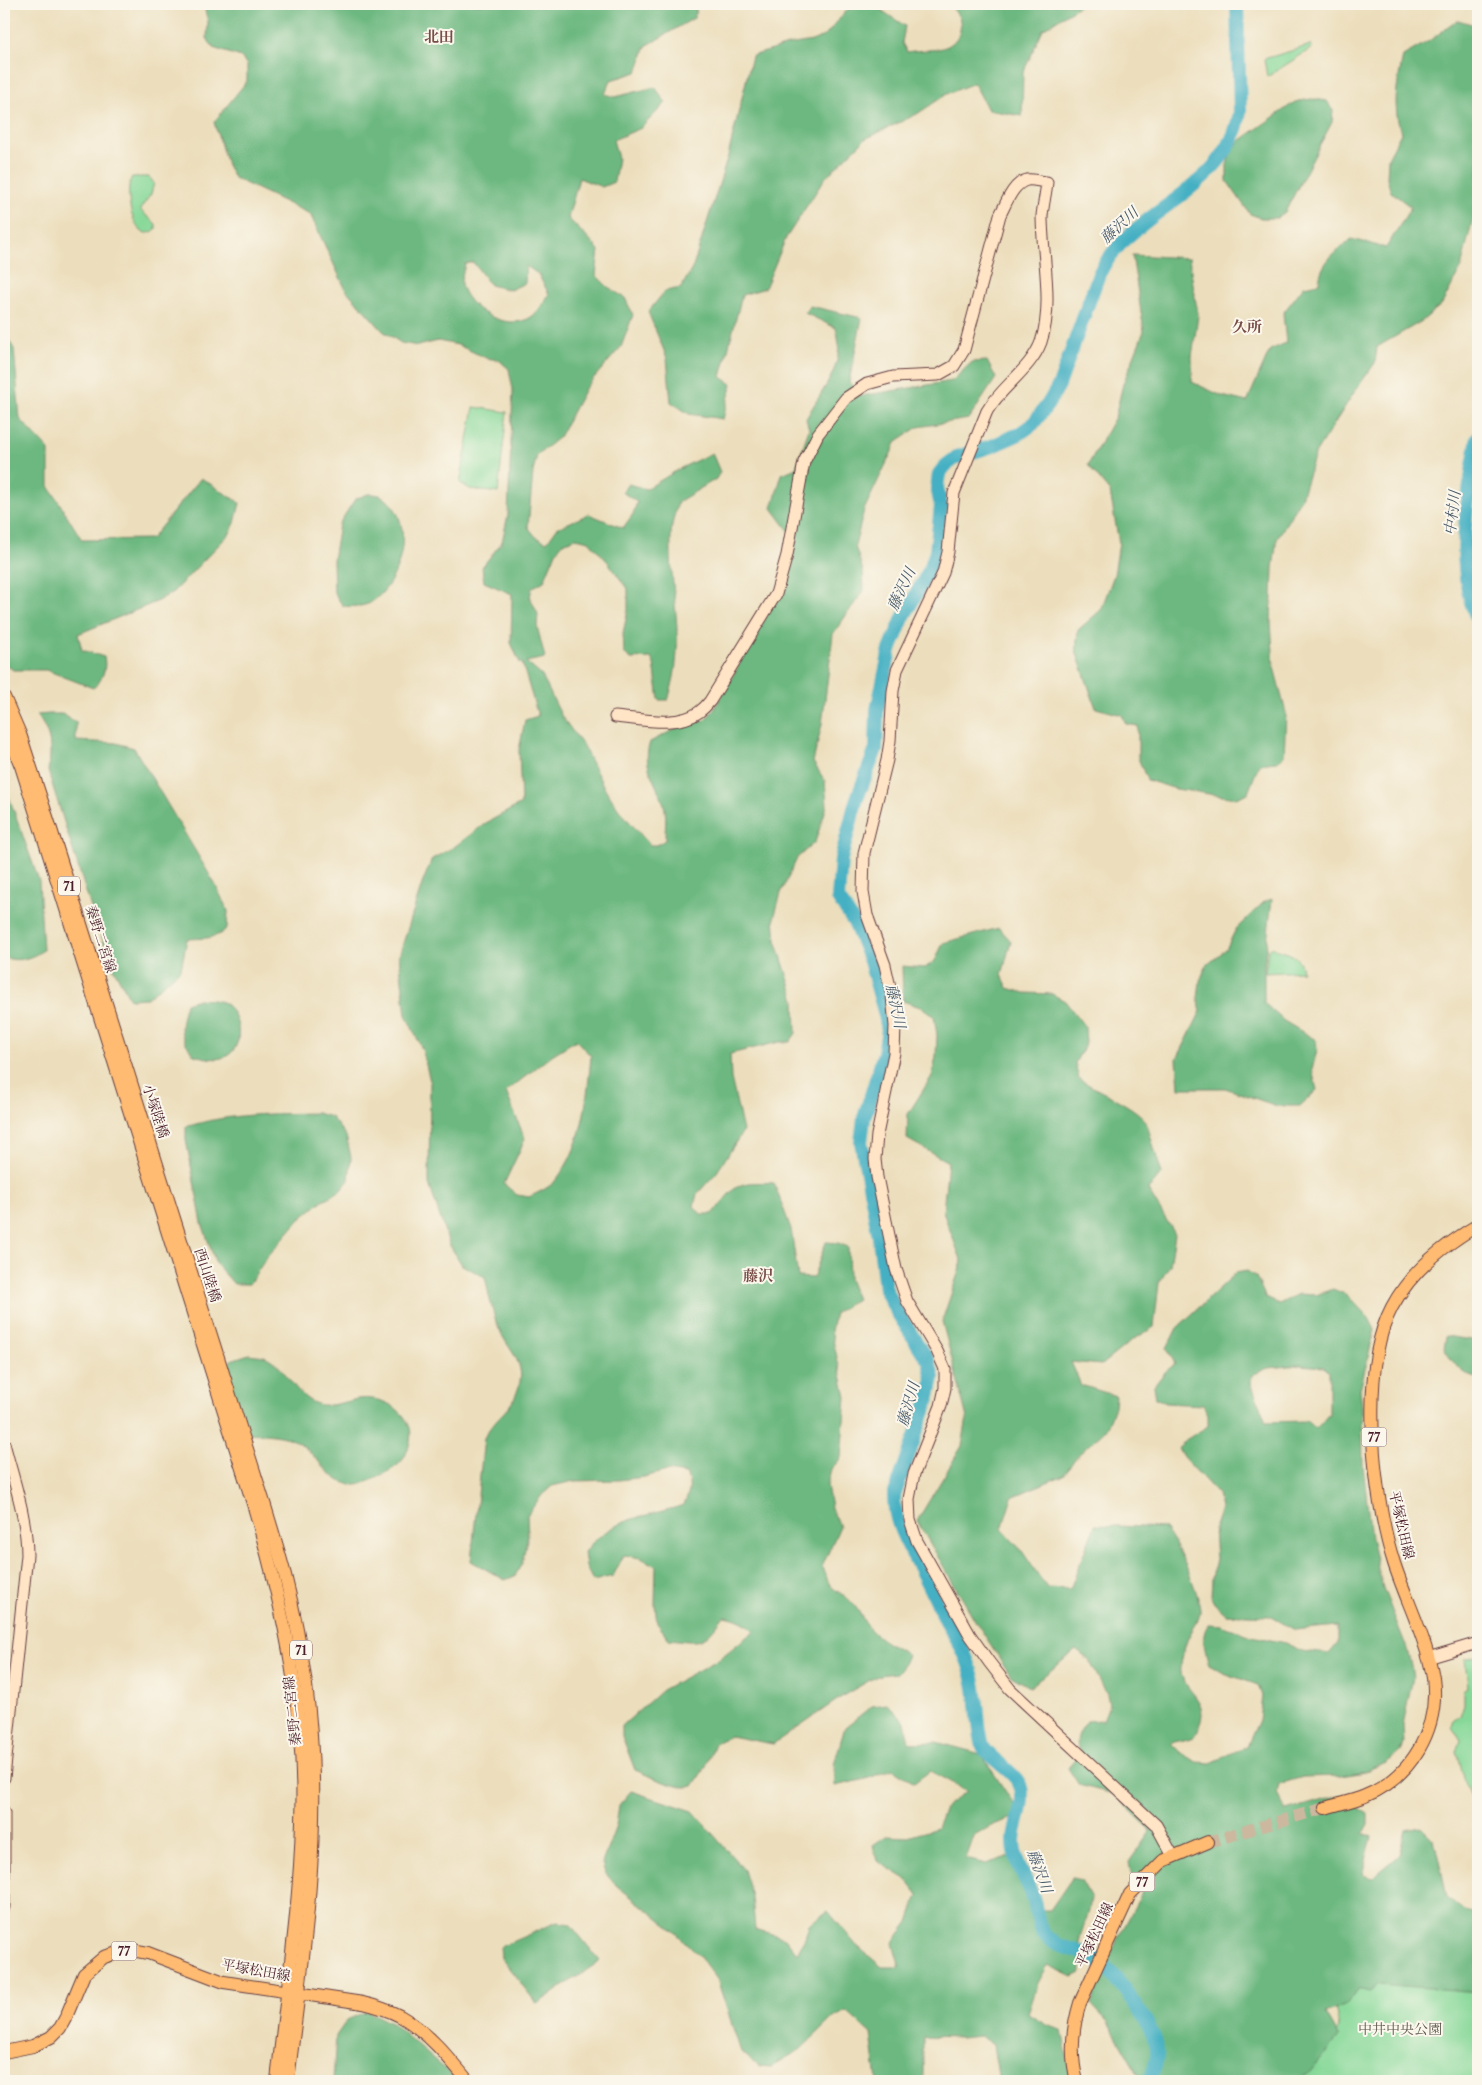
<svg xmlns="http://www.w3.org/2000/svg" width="1482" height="2085" viewBox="0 0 1482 2085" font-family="'Libre Caslon Text','Noto Serif JP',serif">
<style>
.green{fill:#86d898;stroke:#687c62}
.forest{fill:#6cb880;stroke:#5b6c56;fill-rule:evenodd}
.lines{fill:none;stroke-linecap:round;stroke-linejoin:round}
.river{stroke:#45b0c3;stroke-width:14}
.primary-tunnel{stroke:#ccb89f;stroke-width:12;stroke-dasharray:12 6;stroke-linecap:butt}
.secondary-casing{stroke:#623c41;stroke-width:13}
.primary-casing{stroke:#623c41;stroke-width:14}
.secondary{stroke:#ffe4c6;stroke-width:11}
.primary{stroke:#ffbb71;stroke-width:12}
.labels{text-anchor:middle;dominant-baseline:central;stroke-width:4;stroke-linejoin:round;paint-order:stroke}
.shield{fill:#fbf7ec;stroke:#7f6065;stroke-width:1}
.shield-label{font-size:12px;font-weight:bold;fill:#4a1f2b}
.street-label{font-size:14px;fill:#4a1f2b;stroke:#fbf7ec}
.park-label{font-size:14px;fill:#5c564c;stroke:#fbf7ec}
.neighbourhood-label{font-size:15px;font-weight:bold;fill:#784c47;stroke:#fbf7ec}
.water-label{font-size:15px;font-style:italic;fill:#485968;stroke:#fbf7ec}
</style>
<rect width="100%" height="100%" fill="#fbf7ec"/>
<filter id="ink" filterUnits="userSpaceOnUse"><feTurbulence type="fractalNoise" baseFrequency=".02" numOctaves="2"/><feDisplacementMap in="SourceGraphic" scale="10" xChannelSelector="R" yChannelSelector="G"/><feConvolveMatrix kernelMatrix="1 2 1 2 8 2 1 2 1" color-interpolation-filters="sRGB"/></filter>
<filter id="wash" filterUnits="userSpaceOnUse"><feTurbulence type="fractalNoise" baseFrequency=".0096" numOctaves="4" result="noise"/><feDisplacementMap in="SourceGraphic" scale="20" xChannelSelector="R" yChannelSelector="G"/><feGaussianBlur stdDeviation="1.12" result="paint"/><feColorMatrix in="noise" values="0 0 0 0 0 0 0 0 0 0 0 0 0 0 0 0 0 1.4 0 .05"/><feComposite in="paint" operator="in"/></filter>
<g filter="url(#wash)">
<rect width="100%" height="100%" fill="#ecdebc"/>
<!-- green -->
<g class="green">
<path d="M1311 45 1312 48 1267 77 1264 59Z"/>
<path d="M132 177H149L154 183 151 194 141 208V211L156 224V229C133 249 123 189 132 177Z"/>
<path d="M474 407 507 412 498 493 470 489 460 483Z"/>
<path d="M1271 947C1287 954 1300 953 1302 971L1265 973 1268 950Z"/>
<path d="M1478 1655V1819L1467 1789 1457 1752 1461 1740 1452 1726 1454 1719 1460 1716 1464 1704V1690L1468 1687 1465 1659Z"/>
<path d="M1478 1963V2081H1277L1325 2046 1339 2028 1334 2002 1341 1988Z"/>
</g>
<!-- forest -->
<g class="forest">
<path d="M203 4H698L694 18 646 46 637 72 611 80 605 94 615 97 655 87 666 103 641 128 613 140 618 158 614 182 602 187 579 178 568 218 599 250 596 275 608 287 625 298 633 315 621 347 586 387 559 437 537 455 533 472 528 527 536 537 547 542 557 528 589 514 623 528 633 514 637 502 622 492 628 484 646 489 681 468 712 453 720 472 716 479 678 502C675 513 671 525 671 536 669 595 688 640 668 700H659L654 664 651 658 631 659 624 653 623 633 628 610V590L608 562 589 541 576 538 563 543 556 552 544 581 532 588 530 597 538 614 537 626 545 658 526 662 542 676 562 717 582 744 604 787 619 810 650 845H657L665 840C665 829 667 815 664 805 657 782 641 767 650 742L679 727 705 720 713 711 783 587 795 539 772 508 782 474 796 468 809 429 806 419C822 388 847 366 836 328L805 313 810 306 862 318 849 382 861 396 952 381 972 362 987 361 996 378 969 419 918 427 897 441 864 510 855 546 863 571 864 590 833 634 822 724 813 762 825 781 827 806 815 842 797 858 781 893 774 918 776 940 795 1000 796 1033 790 1042H779L730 1054 731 1078 743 1131 717 1172 697 1194 694 1206 701 1214H713C737 1184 735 1181 774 1183L791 1229 798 1277 813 1278 826 1242 838 1243 848 1247 849 1279 857 1299 835 1313 831 1331 846 1397 841 1458 831 1469 827 1485 831 1508 840 1526 822 1567C831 1596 839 1587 854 1605 860 1612 863 1621 869 1628 879 1640 895 1647 908 1655L904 1664 897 1673 879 1675 846 1694 773 1744 730 1736 715 1743 706 1766 693 1786C678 1791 650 1776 635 1770L622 1736V1726L662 1690 719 1659 754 1631C745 1622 737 1618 724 1616 702 1644 704 1643 669 1639L657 1623 655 1604 656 1566 641 1558 624 1555 613 1576 593 1581 586 1567 584 1552C614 1516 643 1518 684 1505 689 1493 692 1486 686 1474L667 1471 644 1477 619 1480 574 1481 552 1486 542 1495 527 1515 528 1535 522 1563 515 1576 505 1580 471 1561 484 1438C492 1421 507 1412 514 1399 531 1364 511 1356 499 1329 492 1313 489 1294 485 1277L462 1265 449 1244 429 1184 430 1081 422 1049 406 1015 399 956 422 884 432 859 454 847 486 823 521 804 519 750 525 720 538 716 522 663H520L511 643 512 594 484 582 482 567 502 542 508 515 513 390 509 369 499 360 486 358 458 345 438 341 418 346 401 343 383 331 346 290 310 214 234 178 227 165 214 122 247 81V65L241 57 213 48 207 38 208 21ZM473 262 490 285 510 290 525 283 526 266 538 274 549 294C545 300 541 308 536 313 515 335 470 313 462 287 459 281 464 271 465 264ZM576 1040 591 1056C587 1098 584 1147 555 1181 549 1188 537 1193 529 1197L517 1195 504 1184 525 1139 506 1092 552 1055Z"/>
<path d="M860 4H872L905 26 902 43 907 52C926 48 948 54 958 36 961 31 961 22 959 17 956 12 952 8 949 4H1082L1043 29 1023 73 1022 116 988 110 974 83 947 94 917 114 865 139 825 178 786 238 765 288 742 295 721 377 732 384 723 419 689 414 671 402 667 358 648 312 665 291 681 288 693 267 728 156 752 56 788 45 812 41 826 35 847 10Z"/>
<path d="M1458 20 1478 26V197L1461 268 1442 304 1422 321 1377 347 1375 363 1355 391 1315 454 1301 498 1277 539 1273 568 1271 622 1274 667 1286 713 1284 756 1276 762 1259 764 1248 793 1236 798 1176 789 1147 780 1138 758V726L1126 724 1122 715 1096 708 1076 651 1078 630 1101 610 1114 575 1119 543 1110 492 1088 465 1115 417 1123 384 1144 331 1132 255 1189 258 1198 316 1192 356V382L1222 396 1247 402 1270 350 1286 343 1283 313 1304 286 1319 283C1320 263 1336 251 1351 239L1386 248 1411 207 1391 192 1387 179 1388 158 1401 133C1392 102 1397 87 1403 56L1429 41Z"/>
<path d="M1311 99 1327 101 1333 110 1332 122 1284 214 1277 218H1261L1250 214 1227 181V165L1231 151 1241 140 1295 102Z"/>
<path d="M4 331 14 349 20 419 49 450V486L82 540 151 539 201 478 240 503 235 523 230 533 173 592 156 602 78 634 82 650 104 657C107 668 102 682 93 688L46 670H13L4 663Z"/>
<path d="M368 494C373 494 380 494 383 497 417 519 402 581 373 601 366 607 352 607 343 606L334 593 333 560 339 524 355 499Z"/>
<path d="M50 714H62L76 722V741L116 743 134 748 215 884 228 911 227 928C216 940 203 938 187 939L181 969 147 998 130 999 114 969 92 911 48 771C52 747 51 735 37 715Z"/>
<path d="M4 783 39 881 43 950C33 958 16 963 4 957Z"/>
<path d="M1272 899 1264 967V1003L1284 1021 1316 1040 1317 1050 1312 1070 1317 1090 1300 1106H1277L1225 1088H1179L1177 1059 1201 1011 1198 998 1200 981 1206 966 1226 949 1236 929 1264 902Z"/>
<path d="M999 928 1011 941 1002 975 1008 988 1025 993 1052 994 1065 1001 1085 1027 1086 1043 1075 1063 1079 1079C1097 1091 1132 1104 1145 1120 1148 1125 1158 1163 1162 1173L1148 1190 1175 1234 1170 1265 1159 1283 1154 1327 1131 1341 1101 1365 1071 1362 1081 1385 1116 1396 1115 1407 1106 1429 1076 1457 1064 1475 1012 1497 1002 1529 1022 1551 1047 1588 1070 1589 1095 1525 1164 1528C1176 1541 1201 1594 1200 1612 1199 1622 1193 1628 1189 1636 1185 1644 1182 1657 1181 1666 1178 1690 1210 1696 1200 1724 1199 1729 1198 1733 1193 1737 1187 1740 1177 1741 1171 1743L1181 1753 1196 1762 1211 1763 1247 1746 1259 1720 1262 1696 1258 1685 1224 1673 1209 1665C1206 1652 1199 1635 1209 1624L1221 1625 1252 1636 1285 1643 1302 1651 1329 1654 1338 1643V1626L1295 1630 1270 1616 1226 1614 1214 1603 1211 1597 1212 1578 1216 1559 1214 1529 1221 1509 1218 1494 1184 1458 1178 1449 1184 1441 1208 1426V1414L1203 1405 1166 1403 1156 1398 1154 1386 1165 1372 1175 1364 1167 1348 1177 1328 1236 1273 1247 1271 1256 1277 1266 1298 1279 1304 1299 1294 1316 1295 1333 1289 1347 1295 1369 1318 1375 1330 1360 1389 1362 1406 1363 1465 1371 1539 1383 1588 1406 1646 1411 1665 1413 1677 1403 1725 1404 1743 1401 1752 1386 1763 1366 1772 1341 1776 1303 1777 1279 1784 1277 1793 1286 1811 1340 1795 1368 1813V1824L1363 1833 1372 1837 1362 1875 1372 1878 1400 1855 1406 1829 1421 1826 1434 1839 1447 1897 1464 1911 1478 1914V1992L1379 1984 1370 1992 1357 1989 1346 2005 1326 2014 1339 2037 1310 2073 1295 2081H1142L1108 2022 1091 2004 1110 1955 1141 1894 1143 1883 1131 1874 1129 1862 1150 1832V1829L1113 1794 1079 1785 1068 1768 1080 1754C1074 1740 1078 1733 1087 1721L1103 1720 1109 1705 1107 1694 1089 1660 1076 1650 1030 1687 1011 1676 976 1622 917 1521 962 1446 967 1418 942 1321 962 1262 943 1212 948 1162 907 1139 908 1114 932 1076 936 1056 937 1035 934 1016 923 1008 903 1001 902 966 925 968 935 961 943 943ZM1300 1365 1324 1367 1329 1372V1414L1316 1429 1306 1421 1266 1422 1251 1383 1252 1375 1268 1368Z"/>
<path d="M198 999C207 1000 222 999 228 1006 241 1020 244 1048 225 1057 215 1061 203 1057 194 1055 178 1033 179 1030 186 1003Z"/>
<path d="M317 1113 331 1117 346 1136 351 1157 349 1180 340 1191 323 1200 299 1220 267 1257 249 1284H234L216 1264 202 1223 186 1140V1127C229 1113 272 1114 317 1113Z"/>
<path d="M1446 1336 1478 1341V1378C1464 1377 1451 1360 1444 1349Z"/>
<path d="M249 1354C254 1355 260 1355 264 1356 287 1365 293 1396 317 1404 331 1408 345 1401 358 1399 380 1396 403 1407 410 1428 413 1438 407 1456 400 1463 394 1470 364 1485 356 1485 330 1485 318 1455 299 1443 285 1434 263 1434 247 1433L223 1376 231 1360Z"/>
<path d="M887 1704 905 1722 909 1743 936 1742 981 1754 1016 1807 1013 1818 996 1824 974 1836 966 1859 986 1864 1010 1856 1041 1910H1050L1072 1878 1081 1880 1091 1898 1089 1911 1080 1937 1081 1973 1073 1977 1048 1965 1038 1983 1028 2014 1046 2025 1062 2030 1072 2081H999L993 2045 980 2036 960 2038 923 2037V2081H877L871 2034 846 2011 832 2019 801 2049 771 2067 759 2066 741 2052 717 1979 699 1956 671 1928 617 1886 605 1873 602 1863 616 1826 619 1805 631 1791 693 1811 744 1870 752 1897 755 1929 785 1938 797 1953 805 1938 809 1924 828 1911 856 1945 882 1967H900L893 1943 909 1922 918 1895 906 1879 877 1861 873 1845 886 1836 908 1837 937 1828 946 1806 967 1791 930 1771 914 1783 893 1769 866 1779 835 1786 834 1764 845 1727 872 1706Z"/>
<path d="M557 1922 570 1924 600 1961 537 2004 501 1958 500 1947Z"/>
<path d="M367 2011 393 2024 459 2081H333L336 2036 347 2020Z"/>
</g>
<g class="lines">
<!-- river -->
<g class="river">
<path d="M1478 437C1468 494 1453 567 1478 621"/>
<path d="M1149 2081C1154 2071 1158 2061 1157 2049 1156 2029 1111 1967 1094 1957 1081 1951 1053 1946 1046 1937 1036 1925 1037 1908 1032 1894 1025 1877 1014 1861 1014 1841 1014 1826 1028 1799 1019 1783 1011 1769 991 1760 984 1748 982 1746 982 1741 981 1737 977 1718 978 1697 973 1678 968 1656 955 1636 944 1617 934 1598 925 1578 915 1559 904 1538 894 1521 894 1496L928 1400 933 1378 929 1362 895 1309 885 1289 879 1237 861 1142 864 1118 884 1053 888 1030 885 1015 870 961 855 924 838 898 841 859 856 801 876 749 877 710 890 650 903 618 929 571 936 552 941 506 937 487 939 474 945 466 957 457 992 446 1019 434 1033 424 1048 404 1059 385 1099 274C1132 207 1229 192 1240 111L1237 4"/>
</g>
</g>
</g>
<g filter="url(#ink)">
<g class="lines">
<!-- primary-tunnel -->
<path class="primary-tunnel" d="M1208 1842 1325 1808"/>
<!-- secondary casing -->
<g class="secondary-casing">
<g id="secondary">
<path d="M615 717C641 719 677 728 699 712 703 709 707 705 710 701L776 594 787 555 804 462 818 434 846 398 867 384 893 377 938 375 954 366 964 350 1000 215C1006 204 1013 183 1027 180 1033 179 1041 182 1047 182 1046 193 1043 205 1042 216 1042 255 1054 304 1041 342 1031 369 1002 386 987 411L954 493 948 552 943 573 897 670 893 691 890 741 887 760 864 853 863 892 867 915 885 965 892 996 895 1026 894 1053 877 1135 875 1159 877 1177 896 1269 907 1301 937 1351 945 1369V1388L941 1406 914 1474 909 1499 910 1520 917 1541 970 1635 989 1662 1010 1689 1156 1825 1173 1856"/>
<path d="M4 1443C13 1479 27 1517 27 1555L4 1778"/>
<path d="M1428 1658 1478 1643"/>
<path d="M4 1813V1907"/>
</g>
</g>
<!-- primary casing -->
<g class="primary-casing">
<g id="primary">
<path d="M4 697 20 734 49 823 265 1506C272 1529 279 1552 285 1575 305 1654 315 1737 313 1818 312 1906 298 1994 288 2081"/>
<path d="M4 724 21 766 254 1507C284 1610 306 1713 302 1821 300 1908 286 1995 277 2081"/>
<path d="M1325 1808C1338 1804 1353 1801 1365 1796 1412 1777 1440 1728 1433 1678 1427 1640 1406 1600 1394 1563 1373 1498 1359 1369 1392 1307 1411 1271 1444 1245 1478 1225"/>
<path d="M4 2052 33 2046 51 2037 60 2028 66 2017 84 1974 104 1957 121 1952 132 1950 148 1953 224 1982 363 2003C376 2006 388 2010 400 2016 427 2031 449 2058 468 2081"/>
<path d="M1077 2081C1070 2055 1072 2029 1080 2003L1130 1894 1163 1861 1208 1842"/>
</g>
</g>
<!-- secondary -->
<use href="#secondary" class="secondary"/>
<!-- primary -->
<use href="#primary" class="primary"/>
</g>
</g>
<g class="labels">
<!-- shield labels -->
<g class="shield">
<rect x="58" y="876.5" width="22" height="19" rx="4"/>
<rect x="1361.5" y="1427.5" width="25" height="19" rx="4"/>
<rect x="290" y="1640.5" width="22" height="19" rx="4"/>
<rect x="1129.5" y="1872.5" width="25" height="19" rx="4"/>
<rect x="111.5" y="1941.5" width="25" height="19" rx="4"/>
</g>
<g class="shield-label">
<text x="69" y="886">71</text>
<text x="1374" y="1437">77</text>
<text x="301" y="1650">71</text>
<text x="1142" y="1882">77</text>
<text x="124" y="1951">77</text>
</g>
<!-- street labels -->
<g class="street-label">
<text transform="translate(101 939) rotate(72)">秦野二宮線</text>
<text transform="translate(156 1111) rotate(72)">小塚陸橋</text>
<text transform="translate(208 1275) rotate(72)">西山陸橋</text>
<text transform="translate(1402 1525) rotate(77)">平塚松田線</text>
<text transform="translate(292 1711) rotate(-96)">秦野二宮線</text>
<text transform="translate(1094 1935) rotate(-65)">平塚松田線</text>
<text transform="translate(256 1970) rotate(10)">平塚松田線</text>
</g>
<!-- park labels -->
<g class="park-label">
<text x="1400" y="2029">中井中央公園</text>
</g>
<!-- neighbourhood labels -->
<g class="neighbourhood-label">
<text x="439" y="36">北田</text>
<text x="1247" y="326">久所</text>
<text x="758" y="1275">藤沢</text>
</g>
<!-- water labels -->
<g class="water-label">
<text transform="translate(1119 225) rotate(-43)">藤沢川</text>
<text transform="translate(1452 513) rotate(-83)">中村川</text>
<text transform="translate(901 589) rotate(-65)">藤沢川</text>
<text transform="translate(896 1006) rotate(78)">藤沢川</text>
<text transform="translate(908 1404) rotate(-74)">藤沢川</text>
<text transform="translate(1040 1871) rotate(70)">藤沢川</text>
</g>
</g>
<!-- margin -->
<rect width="1482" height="2085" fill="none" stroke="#fbf7ec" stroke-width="20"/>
</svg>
